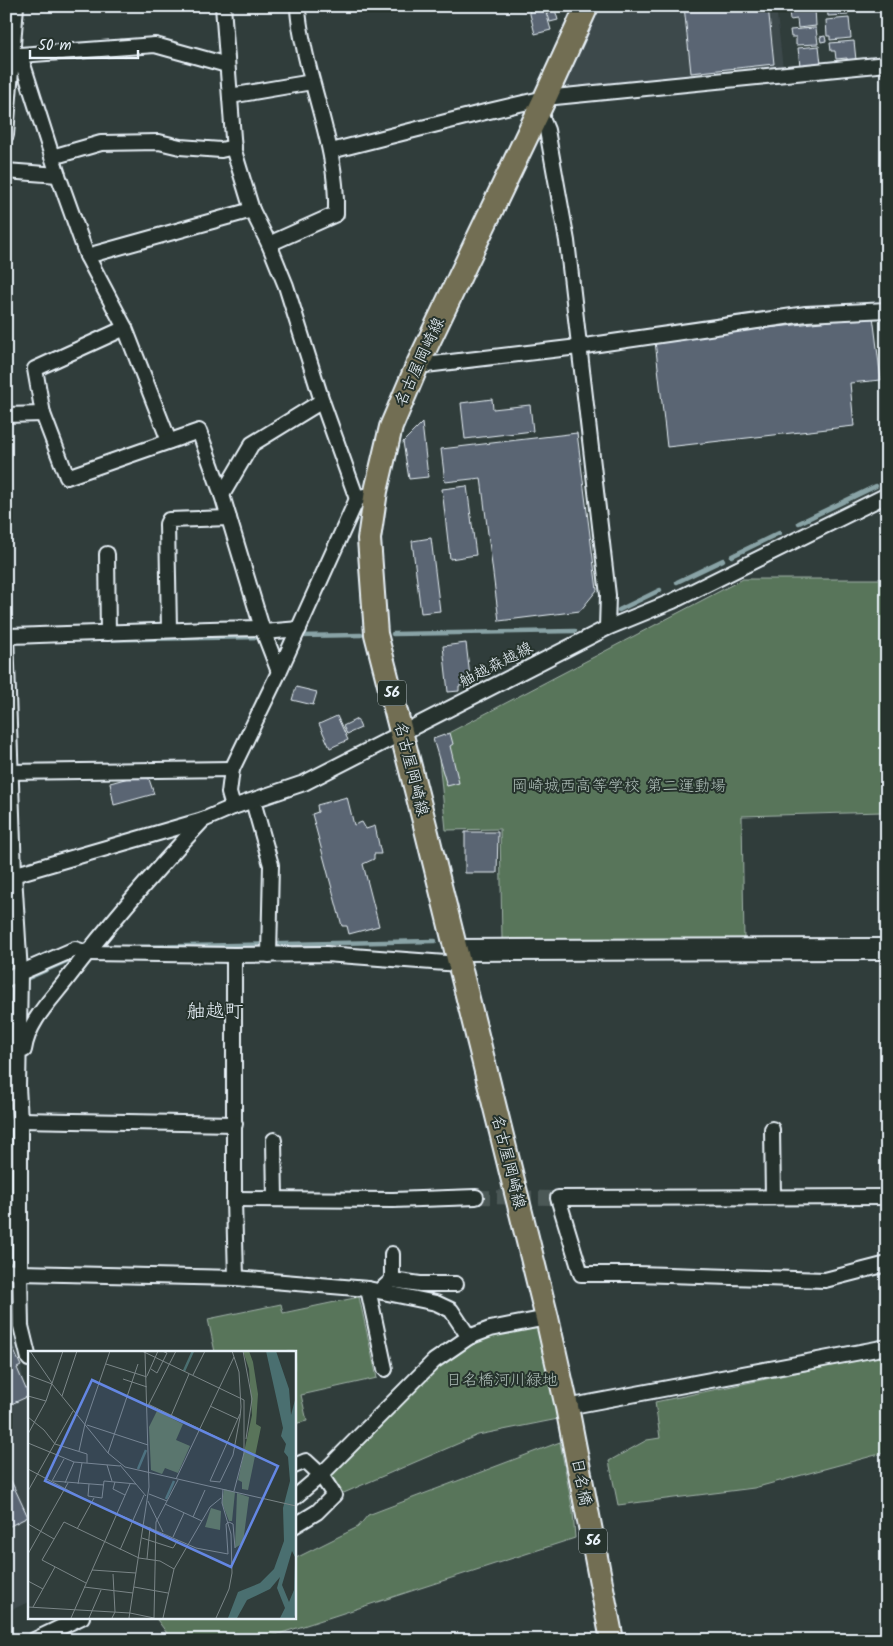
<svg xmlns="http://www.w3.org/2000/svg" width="893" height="1646" viewBox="0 0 893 1646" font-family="Kalam,'Klee One',sans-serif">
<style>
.built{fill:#3d494c}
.green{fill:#59745a;stroke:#a0b2a9}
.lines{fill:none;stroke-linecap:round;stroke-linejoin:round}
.stream{stroke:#89a3a6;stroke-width:4.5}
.building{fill:#5a6573;stroke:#e8f1f8}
.street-tunnel{stroke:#4c5857;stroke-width:14;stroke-dasharray:14 7;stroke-linecap:butt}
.street-casing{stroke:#e8f1f8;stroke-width:18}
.secondary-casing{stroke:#e8f1f8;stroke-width:24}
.primary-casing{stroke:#e8f1f8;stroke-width:26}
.street{stroke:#26332d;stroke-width:14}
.secondary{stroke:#26332d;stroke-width:20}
.primary{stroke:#726e52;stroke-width:22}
.labels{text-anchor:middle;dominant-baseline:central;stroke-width:4;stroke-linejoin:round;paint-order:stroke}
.shield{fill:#26332d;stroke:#aeb8bb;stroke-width:1}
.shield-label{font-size:15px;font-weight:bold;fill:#e8f1f8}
.street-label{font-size:16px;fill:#e8f1f8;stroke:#26332d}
.park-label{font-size:16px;fill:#afbfb9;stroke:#26332d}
.quarter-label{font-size:19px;fill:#e8f1f8;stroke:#26332d}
.inset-river{fill:none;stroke:#4a6f70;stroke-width:2.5}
.inset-road{fill:none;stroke:#7a8587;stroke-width:1}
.view{fill:#6487e3;fill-opacity:0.15;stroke:#6487e3;stroke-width:2.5}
.inset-edge{fill:none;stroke:#e8f1f8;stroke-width:2.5}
</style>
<rect width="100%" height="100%" fill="#303d3b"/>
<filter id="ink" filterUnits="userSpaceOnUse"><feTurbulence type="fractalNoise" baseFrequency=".02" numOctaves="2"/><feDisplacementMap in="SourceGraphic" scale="10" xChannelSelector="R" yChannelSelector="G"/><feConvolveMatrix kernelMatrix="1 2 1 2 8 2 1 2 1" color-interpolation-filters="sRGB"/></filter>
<g filter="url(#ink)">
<!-- built -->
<g class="built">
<path d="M601 6H776L783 69 561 91Z"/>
<path d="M6 1278 8 1279 29 1417V1602L6 1612Z"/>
</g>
<!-- green -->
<g class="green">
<path d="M743 579H887L882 812 742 816 744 939H502L500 829 446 830 437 739Z"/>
<path d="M359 1297 377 1378 301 1395 307 1421 294 1424V1352H215L208 1319 281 1304 283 1313Z"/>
<path d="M542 1328 563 1418 478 1435 339 1495 328 1475 436 1364 471 1340 492 1333Z"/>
<path d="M887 1354V1452L754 1488 618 1505 609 1461 647 1440 660 1438 655 1402Z"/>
<path d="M560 1442 573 1512 575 1538 260 1640H172L155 1617H294V1559L358 1527 368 1515Z"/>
</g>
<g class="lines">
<!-- stream -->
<g class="stream">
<path d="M799 523 876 486"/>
<path d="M732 556 779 533"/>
<path d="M677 582 723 560"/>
<path d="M619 610 660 590"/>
<path d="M393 634 575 631"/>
<path d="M297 636 361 635"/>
<path d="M84 640 264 637"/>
<path d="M137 947 435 941"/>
<path d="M6 988 80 955"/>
</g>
</g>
<!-- building -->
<g class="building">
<path d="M525 6H542L526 10Z"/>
<path d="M544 6 551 30 535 34 529 10Z"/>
<path d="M554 6 558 20 550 22 546 7Z"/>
<path d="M684 6H768L774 64 691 73Z"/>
<path d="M816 6H825V9L816 10Z"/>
<path d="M827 6H848V15L828 16Z"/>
<path d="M815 8 816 26 798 28 797 19 790 20 789 10Z"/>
<path d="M849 18 851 38 830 40V36H827L826 20Z"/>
<path d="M813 28H816L818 44 796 45V37H791L790 30Z"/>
<path d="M825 36 826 41 821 42 820 37Z"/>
<path d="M854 41 856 60 847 61V58L836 59 835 51H831L830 43Z"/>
<path d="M819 46 821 64 800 66 798 48Z"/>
<path d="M873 316 881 380 850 383 854 426 667 447 655 341Z"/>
<path d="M492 399 493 409 530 405 533 431 465 439 461 403Z"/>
<path d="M422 423 428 477 409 479 403 442Z"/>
<path d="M577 433 597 590 580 611 499 621 481 478 445 482 441 449Z"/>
<path d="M467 486 476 555 450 559 442 489Z"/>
<path d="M431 538 440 611 421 613 412 541Z"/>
<path d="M466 643 471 685 459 686V691L448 692 443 646Z"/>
<path d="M296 687 317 692 313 705 292 700Z"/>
<path d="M337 716 348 740 330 748 319 724Z"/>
<path d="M357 719 361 728 347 734 343 726Z"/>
<path d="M450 733 453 744 450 746 459 783 447 786 433 739Z"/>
<path d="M147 773 154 794 114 805 110 783Z"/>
<path d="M347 797 354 825 362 822 366 829 375 826 381 854H374V859L363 864 379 926 349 934 347 926H342L312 814 318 812 317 805Z"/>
<path d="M465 832H498L497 873H465Z"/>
<path d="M6 1333 21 1366 17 1368 29 1396 9 1405 6 1398Z"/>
<path d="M6 1470 28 1517 6 1528Z"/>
</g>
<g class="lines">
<!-- street-tunnel -->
<path class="street-tunnel" d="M476 1197 558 1198"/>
<!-- street casing -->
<g class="street-casing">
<g id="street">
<path d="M223 6 234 151 252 210 269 244 286 286 322 401 357 499"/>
<path d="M13 54 20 55 155 45 227 65"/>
<path d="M20 55 58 175 87 256 125 328 169 441"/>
<path d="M230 96 312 82"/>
<path d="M539 111 547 130 567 241 608 595 607 628"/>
<path d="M6 135 16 6"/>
<path d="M331 151 485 112 545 98 887 64"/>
<path d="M52 157 101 143 159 142 180 147 221 150 234 147"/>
<path d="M6 171 58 175"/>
<path d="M269 244 336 214C338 158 317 106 305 52 302 37 298 21 298 6"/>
<path d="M87 256 252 210"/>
<path d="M125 328 35 369 43 414 67 477 199 431 222 495 262 628 279 672"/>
<path d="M417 366 578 347 806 314 887 310"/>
<path d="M6 415 43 414"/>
<path d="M222 495 252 444 322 401"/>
<path d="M107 554 108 633"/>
<path d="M169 629 167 524 169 520 229 518"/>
<path d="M264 632 299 629"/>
<path d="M6 634 14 874 20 973 18 1087 20 1120V1273L21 1326 29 1359"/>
<path d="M6 636C92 634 177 629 262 628"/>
<path d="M6 772 232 769"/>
<path d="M253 801 271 865 269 955"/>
<path d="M233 807 229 793 232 769 279 672 357 499 364 496"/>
<path d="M6 877 203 820 233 807 304 783 607 628 673 601 887 495"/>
<path d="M234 955V1199L236 1278"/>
<path d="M6 979 75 949 87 953 234 955 326 954 459 964"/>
<path d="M24 1050C28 1022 50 1001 67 979 109 924 155 871 203 820"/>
<path d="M20 1120 235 1124"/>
<path d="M772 1129 773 1197"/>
<path d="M274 1140 275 1198"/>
<path d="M887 1197 558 1198 581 1274H637L825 1280 887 1264"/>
<path d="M234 1199 393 1200 476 1197"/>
<path d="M6 1271 20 1273 236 1278 368 1289 436 1303 451 1310 469 1337"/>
<path d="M392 1280V1254"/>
<path d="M368 1289 385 1369"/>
<path d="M380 1291 392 1280 420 1284H456"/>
<path d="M567 1407 887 1347"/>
<path d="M294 1466 306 1461 321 1475 334 1495 317 1512 294 1526"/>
<path d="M294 1498 321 1475 434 1361 469 1337 490 1329 547 1318"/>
<path d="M34 1640 82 1617"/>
</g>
</g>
<!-- secondary casing -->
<g class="secondary-casing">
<path id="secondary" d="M456 950 887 949"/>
</g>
<!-- primary casing -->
<g class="primary-casing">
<path id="primary" d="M587 6 545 98 417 366 391 427 376 491 369 539 376 634 425 825 547 1318 567 1407 612 1640"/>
</g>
<!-- street -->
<use href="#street" class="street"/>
<!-- secondary -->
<use href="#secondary" class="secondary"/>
<!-- primary -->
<use href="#primary" class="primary"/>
</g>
</g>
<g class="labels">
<!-- shield labels -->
<g class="shield">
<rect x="378" y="680.5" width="28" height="25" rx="4"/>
<rect x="579" y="1528.5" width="28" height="25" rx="4"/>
</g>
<g class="shield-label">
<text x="392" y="693">56</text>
<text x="593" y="1541">56</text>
</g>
<!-- street labels -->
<g class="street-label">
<text transform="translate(420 362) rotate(-65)">名古屋岡崎線</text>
<text transform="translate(496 665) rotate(-27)">舳越森越線</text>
<text transform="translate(411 769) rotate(76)">名古屋岡崎線</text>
<text transform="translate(508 1162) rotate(76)">名古屋岡崎線</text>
<text transform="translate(581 1482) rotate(79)">日名橋</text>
</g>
<!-- park labels -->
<g class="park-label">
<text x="619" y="786">岡崎城西高等学校 第二運動場</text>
<text x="502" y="1380">日名橋河川緑地</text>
</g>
<!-- quarter labels -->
<g class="quarter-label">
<text x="215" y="1012">舳越町</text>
</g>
</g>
<!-- overview -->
<g transform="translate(28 1351)">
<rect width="268" height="268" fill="#303d3b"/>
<path d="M215 0H221L225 11 230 43 228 73 233 76 220 139 214 138V131L210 129 224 64 221 18ZM129 60 155 73 148 89 162 95 150 122 137 117 134 123 123 119 121 76ZM196 138 207 141 204 170H201L194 152ZM209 142 221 146 215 192 207 197ZM183 157 193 160 192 179 177 176Z" fill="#59745a"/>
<path d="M238 0H248L261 38 263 64 267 49V206L264 200 254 234 261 251 266 239 267 213V264L266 267H252L257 257 249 237 252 226 242 238 219 249 209 267H200L210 241 232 232 246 218 256 190 255 157 262 130 260 106 256 101 258 93 253 85 255 77Z" fill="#4a6f70"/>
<path class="inset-river" d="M156 20 165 0M110 118 118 99M138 148 146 130"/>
<path class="inset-road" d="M2 0 24 32M114 0 216 49V102M204 0 211 21 213 56 212 66 205 104 192 131 182 130 212 63M215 0 224 48 218 88M78 13 119 26M123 18 129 22 139 2 134 0M0 24 24 33M165 24 177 0M119 25 130 0M95 28 119 36M24 33 80 102 97 116 268 155M0 45 18 50M34 45 49 0M120 53 207 95M121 53 148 0M182 55 210 68M143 65 161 23M0 66 16 79 27 93 59 103V112M59 74 120 94M0 83 18 50 35 0M0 92 46 111 92 115M51 100 57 73 82 0M80 102 110 13M79 114 84 130M92 114 118 145M0 118 64 152 168 197 200 203 198 173 201 171M148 128 206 6M24 130 36 108M25 130 76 134M87 131 85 138 97 144M37 132 46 111M50 133 54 112M61 133 60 145 74 147 76 130 108 133M0 140 45 60M206 140 216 102M121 143 139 150M120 150 135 181M137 153 174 170M165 166 177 139M201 171 205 173 207 197M0 173 26 188M49 178 66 147M145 186 156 162M114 187 145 197 150 189M92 199 116 144M0 203 40 132M119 208 122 176M64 219 108 222M0 230 15 238M58 232 14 209 36 171 111 207 132 210 146 218M56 236 105 242M106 236 140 242M0 256 102 262 126 267M5 256 27 216M43 267 102 133M61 267 73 239M84 267 87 261 85 223M101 267 121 136 117 1M126 267 128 171 150 129M135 267 146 218 182 156 193 147M188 267 201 238 204 222 203 183 194 152 195 138"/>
<path class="view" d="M64 29 250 115 203 216 17 130Z"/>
<rect width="268" height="268" class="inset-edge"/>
</g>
<!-- margin -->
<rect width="893" height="1646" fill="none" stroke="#26332d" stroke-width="25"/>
<rect x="12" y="12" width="868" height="1621" fill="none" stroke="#e8f1f8" stroke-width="2" filter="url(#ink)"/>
<!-- scale -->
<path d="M30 50v8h108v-8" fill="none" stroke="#e8f1f8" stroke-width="2.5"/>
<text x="38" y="50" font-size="15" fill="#e8f1f8" stroke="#26332d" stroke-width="4" paint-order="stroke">50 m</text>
</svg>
